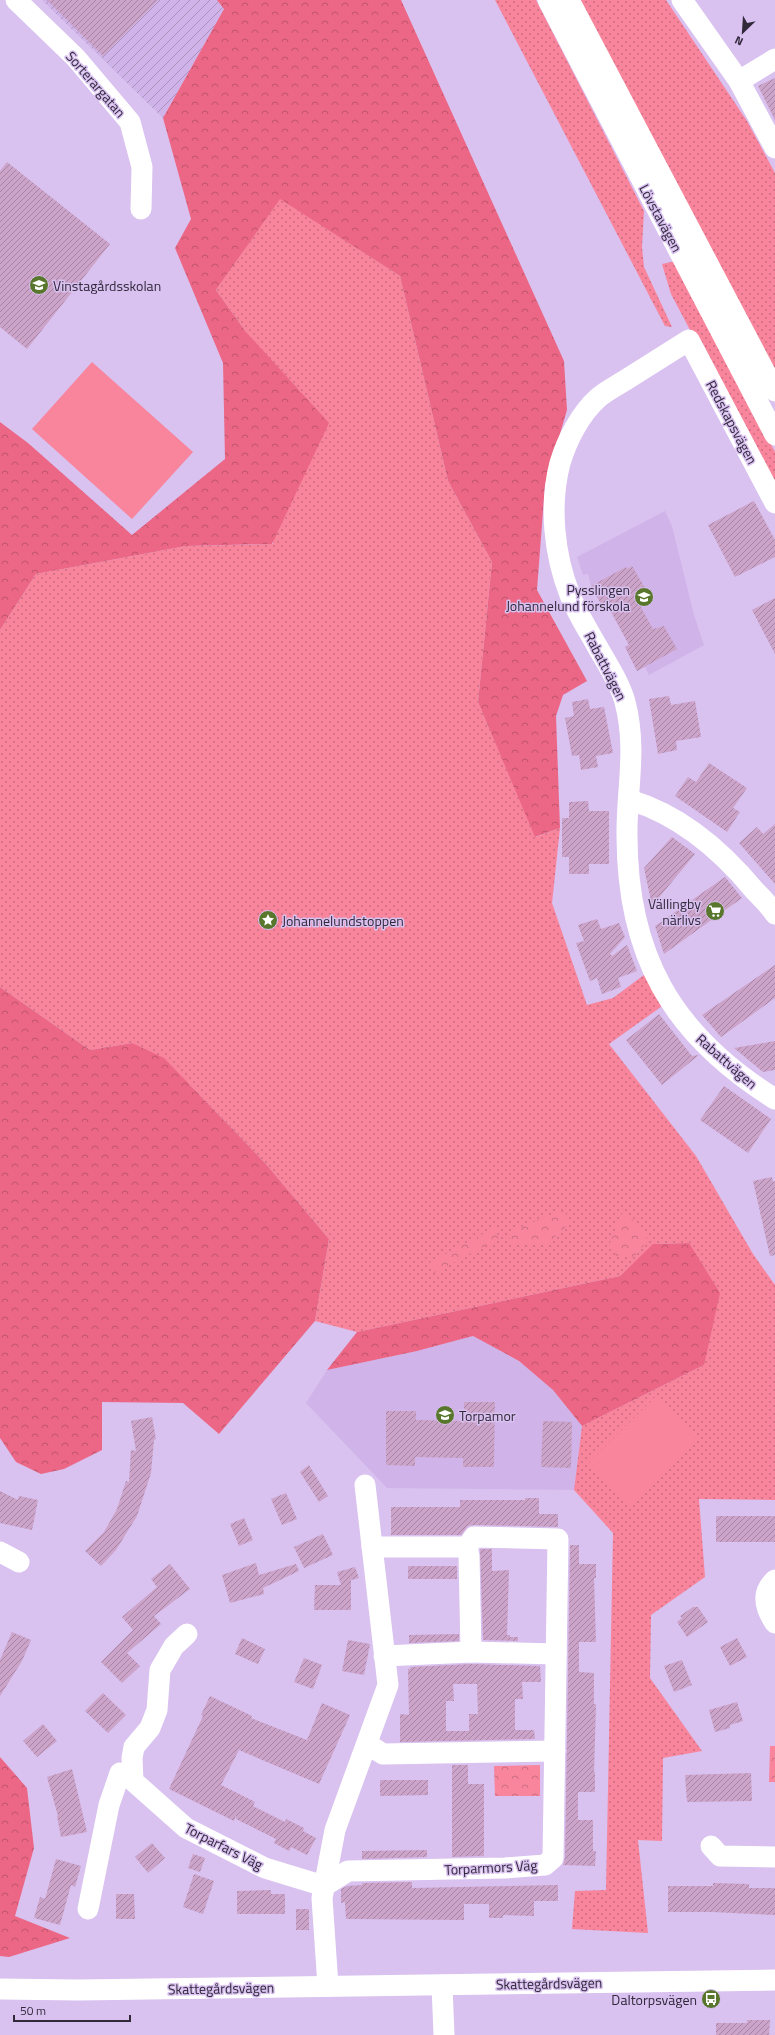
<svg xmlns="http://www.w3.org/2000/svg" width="775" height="2035" viewBox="0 0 775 2035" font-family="'Titillium Web',sans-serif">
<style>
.built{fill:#d0b4e9}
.industrial{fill:url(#industrial-furrows)}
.grass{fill:url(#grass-dots)}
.forest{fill:url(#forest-crowns)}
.park{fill:url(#park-crowns)}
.pitch{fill:#f8859c}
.building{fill:url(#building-hatch);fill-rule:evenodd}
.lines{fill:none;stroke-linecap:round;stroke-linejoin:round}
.minor{stroke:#fff;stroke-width:21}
.labels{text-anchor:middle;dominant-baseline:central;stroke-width:3;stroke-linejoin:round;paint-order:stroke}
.street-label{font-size:14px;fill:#31283a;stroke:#d9c1f0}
.poi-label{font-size:14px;fill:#31283a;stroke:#d9c1f0;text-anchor:start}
</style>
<defs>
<pattern id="industrial-furrows" width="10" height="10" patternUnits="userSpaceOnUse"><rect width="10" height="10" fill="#d0b4e9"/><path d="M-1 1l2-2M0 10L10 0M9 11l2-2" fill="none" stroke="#a992be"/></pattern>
<pattern id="grass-dots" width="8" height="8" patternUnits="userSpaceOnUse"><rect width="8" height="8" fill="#f8859c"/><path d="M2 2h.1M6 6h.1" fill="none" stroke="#c96d80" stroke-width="1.8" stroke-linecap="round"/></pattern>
<pattern id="forest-crowns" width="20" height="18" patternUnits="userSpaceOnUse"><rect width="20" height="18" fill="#ec6785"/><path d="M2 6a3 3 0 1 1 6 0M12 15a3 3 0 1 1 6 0" fill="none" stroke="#c0556e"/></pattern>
<pattern id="park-crowns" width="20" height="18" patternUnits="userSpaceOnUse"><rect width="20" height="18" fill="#f8859c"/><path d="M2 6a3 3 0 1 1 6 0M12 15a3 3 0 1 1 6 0" fill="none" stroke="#c96d80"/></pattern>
<pattern id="building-hatch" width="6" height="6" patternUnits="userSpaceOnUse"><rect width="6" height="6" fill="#cca3c9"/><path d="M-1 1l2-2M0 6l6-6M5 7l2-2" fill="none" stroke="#a685a4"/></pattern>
</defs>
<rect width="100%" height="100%" fill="#d9c1f0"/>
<!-- built -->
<g class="built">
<path d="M665 511 672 526 694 615 704 645 649 675 645 667 637 671 625 647 629 644 609 609 605 611 591 586 588 574 583 575 577 557Z"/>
<path d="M473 1336 519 1361 553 1390 582 1426 574 1490 387 1488 306 1403 327 1370 417 1351Z"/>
</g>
<!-- industrial -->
<path class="industrial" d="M42 0H217L224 9 163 118Z"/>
<!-- grass -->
<g class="grass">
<path d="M495 0H536L644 211 642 247 644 267 672 327 665 326Z"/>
<path d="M580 0H666L747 121 775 173V372Z"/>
<path d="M280 198 400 276 448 481 492 562 478 702 536 837 560 828 552 903 587 1005 613 998 648 972 665 1004 609 1044 696 1156 753 1254 775 1285V1500L699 1499 705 1577 651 1615 650 1678 702 1751 663 1758 662 1841 638 1840 648 1933 572 1929 575 1891 606 1890 613 1533 574 1490 582 1426 704 1365 689 1243 654 1244 620 1276 357 1332 315 1321 329 1239 266 1164 190 1085 132 1043 90 1050 0 987V630L36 574 186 546 273 544 246 332 216 290Z"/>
<path d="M676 261 775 452V491L671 294 662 264Z"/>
</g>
<!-- forest -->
<g class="forest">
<path d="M217 0H401L564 361 567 410 545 485 537 590 587 681 563 695 556 716 560 828 535 837 478 702 492 562 448 481 400 276 280 199 216 290 246 332 329 423 272 544 186 546 36 574 0 630V422L28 443 132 535 225 459 223 363 175 248 191 219 163 118 224 9Z"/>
<path d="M0 987 90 1050 132 1043 164 1058 266 1164 329 1239 315 1321 219 1434 183 1403 102 1402V1450L64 1469 41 1474 16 1462 0 1438Z"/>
<path d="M689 1243 720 1293 704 1365 582 1426 553 1390 519 1361 473 1336 417 1351 327 1370 357 1332 620 1276 653 1244Z"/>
<path d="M0 1757 27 1788 34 1848 15 1916 70 1938 9 1957 0 1956Z"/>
</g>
<!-- park -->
<g class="park">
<path d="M624 1209 648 1240 634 1257 616 1256 610 1243Z"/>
<path d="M563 1210 571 1222 548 1243 513 1245 507 1233Z"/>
<path d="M494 1228 499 1238 434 1273 429 1263Z"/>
<path d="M770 1746H775V1782H769Z"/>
<path d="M540 1765V1796H495L494 1766Z"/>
</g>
<!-- pitch -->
<g class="pitch">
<path d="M92 362 193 452 132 519 32 429Z"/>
<path d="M655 1397 696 1439 630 1504 589 1462Z"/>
</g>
<!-- building -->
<g class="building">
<path d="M47 0H158L103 56Z"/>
<path d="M775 78V120L758 86Z"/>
<path d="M7 162 110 244 27 349 0 327V171Z"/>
<path d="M754 501 775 540V557L735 577 708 525Z"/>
<path d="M632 566 645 588 634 595 653 629 664 626 677 649 637 671 625 647 629 645 609 608 605 611 591 586 626 567 627 569Z"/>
<path d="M775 598V654L752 610Z"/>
<path d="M669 696 671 705 695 701 701 737 676 741 677 750 658 754 649 699Z"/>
<path d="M588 699 590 709 604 707 613 753 596 756 598 767 581 770 579 755 572 756 565 718 574 716 572 702Z"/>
<path d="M709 763 747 788 733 808 740 812 727 832 675 796 688 777 696 782Z"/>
<path d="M588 801 589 811H609V864H589V874H569V857H562V818H569V802Z"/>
<path d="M775 824V884L739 843 757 827 763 834Z"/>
<path d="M672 837 695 854 652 906 644 868Z"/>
<path d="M725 877 742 898 664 954 655 926Z"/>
<path d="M597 919 601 929 619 923 625 937 610 954 612 956 627 945 637 971 618 978 621 987 602 994 597 978 590 981 576 943 584 941 578 925Z"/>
<path d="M775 965V998L721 1037 702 1015Z"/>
<path d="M659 1014 692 1056 699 1055 662 1085 626 1040Z"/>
<path d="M775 1041V1070L763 1072 734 1048Z"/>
<path d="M724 1086 771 1119 748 1153 700 1120Z"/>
<path d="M772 1177 773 1182 775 1181V1255L770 1256 753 1181Z"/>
<path d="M464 1402H495L494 1467H463V1458L415 1457V1466L386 1465V1411H416V1420L464 1421Z"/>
<path d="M152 1417 156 1439 154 1440 151 1473 137 1516 116 1550 101 1566 85 1551 104 1532 117 1509 126 1481 129 1482 131 1450 136 1451 131 1421Z"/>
<path d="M543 1421 572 1422 571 1468 541 1467Z"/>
<path d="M309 1465 328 1496 319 1502 300 1472Z"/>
<path d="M0 1491 18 1500 19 1496 38 1500 32 1530 0 1523Z"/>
<path d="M286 1493 297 1519 282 1525 271 1499Z"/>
<path d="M525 1498H539V1514H558V1527L474 1525 468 1526 461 1535H391V1507H460V1500H525Z"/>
<rect x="716" y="1516" width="59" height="26"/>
<path d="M244 1518 253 1540 239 1546 230 1524Z"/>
<path d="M323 1534 333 1555 304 1568 294 1547Z"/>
<path d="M570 1545H579V1564H596V1578H594L596 1642H579V1672L594 1673V1704H596L594 1772H595V1792H578V1820H593V1851H596L595 1866 563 1865 565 1858Z"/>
<path d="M480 1549H492V1571L509 1570 507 1635H510V1637H518V1641L483 1640Z"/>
<path d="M256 1563 259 1575 296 1564 299 1571 263 1588 264 1594 230 1603 222 1575Z"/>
<path d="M170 1564 190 1589 154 1616 161 1624 127 1653 140 1666 122 1683 101 1662 133 1630 122 1617 157 1587 151 1579Z"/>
<rect x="408" y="1566" width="49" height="13"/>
<path d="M355 1567 359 1578 351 1580V1610H314L315 1585H341L337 1572Z"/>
<path d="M693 1607H698L708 1622 687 1637 677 1622 682 1618 680 1616Z"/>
<path d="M12 1632 31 1640 22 1661 0 1696V1660Z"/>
<path d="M459 1634V1641L409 1643V1635Z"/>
<path d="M242 1638 265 1649 258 1664 235 1654Z"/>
<path d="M737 1638 747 1657 730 1666 720 1647Z"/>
<path d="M348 1640 370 1644 364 1675 342 1671Z"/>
<path d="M304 1658 322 1665 313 1689 294 1682Z"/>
<path d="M682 1660 692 1685 674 1692 664 1666Z"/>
<path d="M471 1664 540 1666 541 1682H522L523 1699H515V1730H534L535 1739 400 1742V1714L409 1715 408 1669H410V1667ZM453 1684H477L478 1714H469V1731H446V1701H454Z"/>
<path d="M103 1693 126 1715 108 1733 85 1711Z"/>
<path d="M210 1696 252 1716 251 1718 307 1740 322 1703 350 1715 319 1784 239 1750 221 1785 255 1802 253 1806 285 1822 286 1819 304 1828 303 1831 316 1838 307 1855 291 1847 289 1851 274 1843 276 1839 236 1819V1815L234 1821 169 1789 203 1716 201 1715Z"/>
<path d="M737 1702 743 1721 730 1725V1728L715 1732 709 1710Z"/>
<path d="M43 1724 57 1741 37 1757 23 1741Z"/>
<path d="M452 1765H468V1784H484V1856L452 1857Z"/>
<path d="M72 1769 87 1832 61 1837 57 1816H58L47 1777Z"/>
<path d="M751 1773 752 1801 687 1802 685 1775Z"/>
<path d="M380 1780H428V1795L380 1796Z"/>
<path d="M152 1843 165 1858 148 1873 135 1857Z"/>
<path d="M427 1850V1857L362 1859V1851Z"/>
<path d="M193 1854 205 1858 200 1872 188 1868Z"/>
<path d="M56 1859 81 1866 75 1887 71 1885 60 1925 34 1918 40 1897 45 1899Z"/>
<path d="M194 1874 214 1881 203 1914 183 1907Z"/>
<path d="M412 1882V1888L558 1885V1901H534V1916L503 1915V1918H489V1904H464V1920L346 1919 345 1902 341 1903V1889L347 1886 362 1885V1883Z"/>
<path d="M713 1883 749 1884V1888H775V1915L712 1912H668V1886H713Z"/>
<path d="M271 1890V1894H285V1914H237V1891Z"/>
<path d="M116 1894H134L135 1919H116Z"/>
<rect x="296" y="1909" width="13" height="21"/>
<path d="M747 2020H770L769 2035H716V2023H747Z"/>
</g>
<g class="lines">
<!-- minor -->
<g class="minor">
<path d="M16 0 76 58 130 122 142 167 141 209"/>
<path d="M548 0 775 435"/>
<path d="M569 0 775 391"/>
<path d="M682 0 739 81 775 148"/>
<path d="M739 81 775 59"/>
<path d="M775 503 689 340C667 354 646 367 624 381 616 386 606 391 598 398 580 414 567 440 560 463 549 505 554 555 570 595 577 613 588 630 597 646 607 664 620 683 625 702 637 748 627 787 627 831 626 954 671 1034 775 1099"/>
<path d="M630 800C680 815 722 851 755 891 762 898 770 906 775 914"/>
<path d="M0 1552 19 1562"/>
<path d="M775 1580C761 1593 765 1608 775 1623"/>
<path d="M187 1634 174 1646 160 1670 157 1710 150 1728 134 1747 132 1758 133 1781 186 1828 265 1868 324 1886 348 1871 505 1868 545 1865 553 1858 558 1539 474 1537 467 1547H372"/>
<path d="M471 1652 556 1654"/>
<path d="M384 1656 471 1652 469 1556 467 1547"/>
<path d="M367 1744 383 1754 555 1751"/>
<path d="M711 1846 720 1856 775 1857"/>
<path d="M88 1909 109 1805 120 1773"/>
<path d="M442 1985 444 2035"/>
<path d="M328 1986 322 1898 335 1830 388 1685 365 1485"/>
<path d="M0 1989 79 1990 775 1980"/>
</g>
</g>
<!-- icons -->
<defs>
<g id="school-disc" transform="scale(1)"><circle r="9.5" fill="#58772d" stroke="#d9c1f0"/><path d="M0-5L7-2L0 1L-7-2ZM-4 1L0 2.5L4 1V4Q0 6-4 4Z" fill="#fff"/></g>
<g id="supermarket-disc" transform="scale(1)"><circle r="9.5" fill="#58772d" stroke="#d9c1f0"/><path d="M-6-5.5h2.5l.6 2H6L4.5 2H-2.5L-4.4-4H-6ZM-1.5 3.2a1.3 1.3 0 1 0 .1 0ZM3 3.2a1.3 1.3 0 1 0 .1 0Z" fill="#fff"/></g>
<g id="sight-disc" transform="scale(1)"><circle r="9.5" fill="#58772d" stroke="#d9c1f0"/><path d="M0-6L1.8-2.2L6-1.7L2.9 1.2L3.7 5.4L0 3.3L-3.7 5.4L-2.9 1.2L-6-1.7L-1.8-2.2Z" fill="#fff"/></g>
<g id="bus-disc" transform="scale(1)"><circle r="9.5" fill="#58772d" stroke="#d9c1f0"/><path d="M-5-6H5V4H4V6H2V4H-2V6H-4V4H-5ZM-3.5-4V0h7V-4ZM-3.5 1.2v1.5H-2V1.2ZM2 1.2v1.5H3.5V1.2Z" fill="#fff"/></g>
</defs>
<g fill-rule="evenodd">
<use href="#school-disc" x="39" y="285"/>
<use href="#school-disc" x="644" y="597"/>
<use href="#supermarket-disc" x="715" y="911"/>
<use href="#sight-disc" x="268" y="920"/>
<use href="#school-disc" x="445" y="1415"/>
<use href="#bus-disc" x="711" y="1999"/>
</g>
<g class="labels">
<!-- street labels -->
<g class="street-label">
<text transform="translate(96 84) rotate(49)">Sorterargatan</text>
<text transform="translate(661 218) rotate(62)">Lövstavägen</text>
<text transform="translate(732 422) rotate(62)">Redskapsvägen</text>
<text transform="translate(606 666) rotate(63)">Rabattvägen</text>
<text transform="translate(727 1061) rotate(41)">Rabattvägen</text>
<text transform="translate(224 1846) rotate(27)">Torparfars Väg</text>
<text transform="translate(491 1867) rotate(-3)">Torparmors Väg</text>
<text transform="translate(549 1983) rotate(-1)">Skattegårdsvägen</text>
<text transform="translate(221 1988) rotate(-1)">Skattegårdsvägen</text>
</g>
<!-- poi labels -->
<g class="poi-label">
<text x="53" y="285">Vinstagårdsskolan</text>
<text x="630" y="589" text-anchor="end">Pysslingen<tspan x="630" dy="16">Johannelund förskola</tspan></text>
<text x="701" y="903" text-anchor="end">Vällingby<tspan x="701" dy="16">närlivs</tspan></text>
<text x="282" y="920">Johannelundstoppen</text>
<text x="459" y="1415">Torpamor</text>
<text x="697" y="1999" text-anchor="end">Daltorpsvägen</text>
</g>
</g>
<!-- north arrow -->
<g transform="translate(743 32) rotate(205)" stroke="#d9c1f0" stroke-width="3" paint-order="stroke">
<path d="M0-3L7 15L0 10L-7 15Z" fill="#31283a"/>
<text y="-6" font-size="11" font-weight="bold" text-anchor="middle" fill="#31283a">N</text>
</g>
<!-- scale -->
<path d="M14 2015v6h116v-6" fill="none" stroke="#31283a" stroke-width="2"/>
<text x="20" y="2015" font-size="12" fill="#31283a" stroke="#d9c1f0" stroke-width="3" paint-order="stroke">50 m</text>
</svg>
